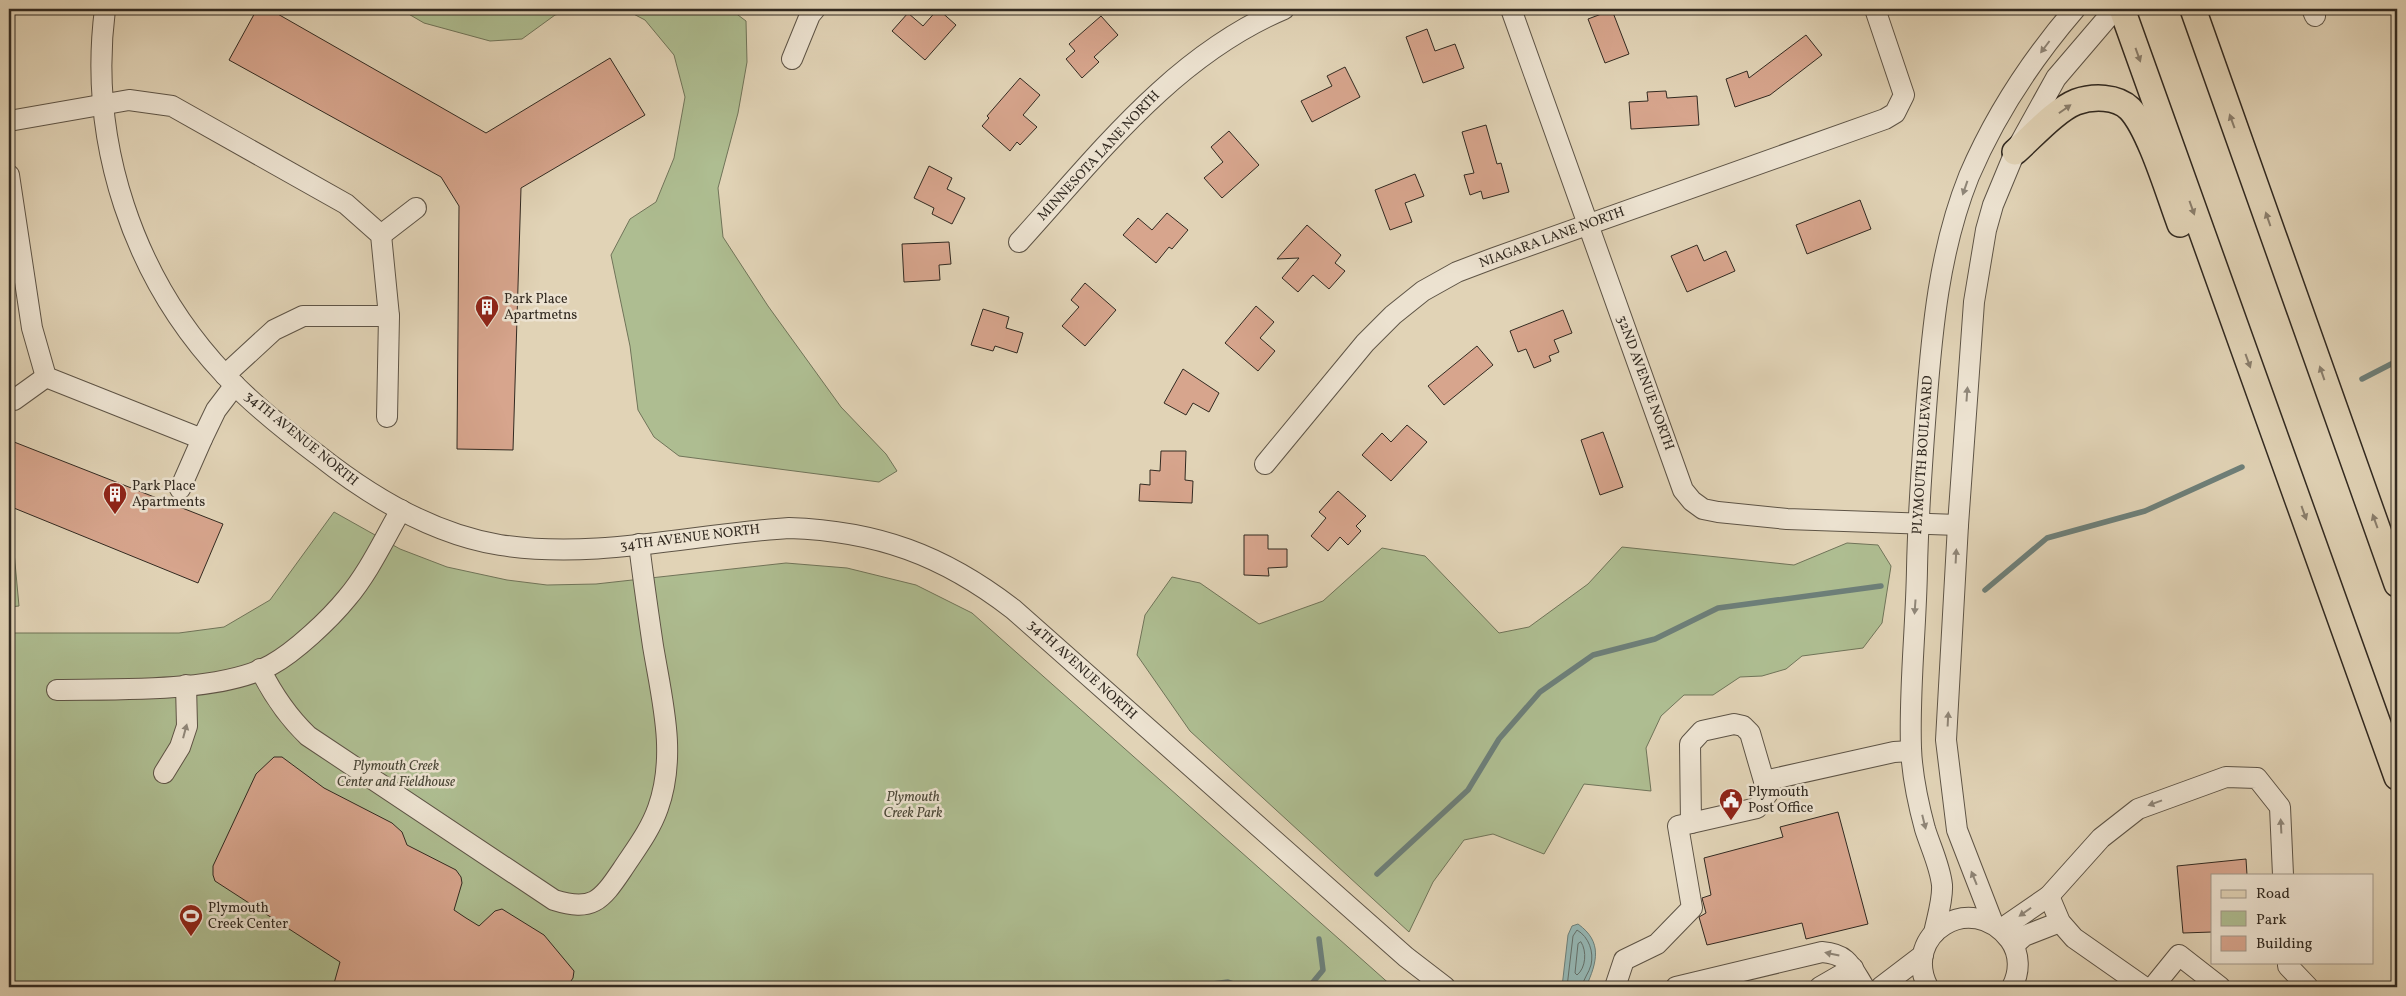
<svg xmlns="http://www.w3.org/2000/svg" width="2406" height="996" viewBox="0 0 2406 996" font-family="Vollkorn,serif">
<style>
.green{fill:#aebd91;stroke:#707459}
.water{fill:#95b7b4;stroke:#6d7f79}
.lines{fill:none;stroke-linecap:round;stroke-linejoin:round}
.shore{stroke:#64706a;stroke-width:1}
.stream{stroke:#6d7f79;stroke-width:5.5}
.building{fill:#d7a58d;stroke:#322a21}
.minor-casing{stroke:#5e5446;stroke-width:22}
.major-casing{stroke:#322a21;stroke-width:28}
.minor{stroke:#ece2d0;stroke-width:20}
.major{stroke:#e1d3b6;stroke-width:25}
.oneway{fill:#8f8678}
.oneway2{fill:#8a7e6c}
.labels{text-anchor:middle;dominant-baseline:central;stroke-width:5;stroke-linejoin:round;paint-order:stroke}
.street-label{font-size:14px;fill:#322a21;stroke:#ece2d0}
.poi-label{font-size:14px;fill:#322a21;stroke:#ece2d0;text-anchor:start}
.park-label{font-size:14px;font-style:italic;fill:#4b4737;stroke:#ece2d0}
</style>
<rect width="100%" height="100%" fill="#e1d3b6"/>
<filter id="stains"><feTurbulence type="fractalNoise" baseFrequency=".004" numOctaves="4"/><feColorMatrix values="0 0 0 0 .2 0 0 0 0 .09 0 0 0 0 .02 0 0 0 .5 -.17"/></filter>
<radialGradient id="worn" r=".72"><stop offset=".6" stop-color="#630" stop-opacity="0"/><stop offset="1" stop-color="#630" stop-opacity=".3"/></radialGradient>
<!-- green -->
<g class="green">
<path d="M400 9H580L555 15 522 39 490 41 424 23Z"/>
<path d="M624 9H730L746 21 747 62 738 113 718 188 723 237 768 306 841 407 886 454 897 471 879 482 679 456 654 437 638 410 630 346 611 255 630 219 656 202 674 158 685 97 674 55 645 20Z"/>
<path d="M334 512 400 549 447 567 507 580 547 585 596 584 786 563 847 568 916 585 972 613 1393 987H9V633H179L224 627 270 600Z"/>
<path d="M1847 543 1878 545 1891 566 1882 623 1863 648 1802 656 1786 669 1762 676 1740 677 1713 695H1684L1661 716 1646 748 1651 791 1584 784 1544 854 1493 834 1464 840 1433 882 1409 932 1190 731 1137 655 1145 615 1172 577 1200 583 1259 624 1323 601 1382 548 1425 556 1499 633 1529 627 1588 584 1622 547 1794 565Z"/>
<path d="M14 552 19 606 9 607V553Z"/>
</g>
<!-- water -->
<path class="water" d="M1578 924C1603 942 1597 962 1586 987H1562L1568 935 1572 926Z"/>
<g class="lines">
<!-- shore -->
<g class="shore">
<path d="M1581 942C1587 951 1586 968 1577 975L1575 973 1578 944Z"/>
<path d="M1567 987 1573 936 1577 930C1589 937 1594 952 1591 965 1589 973 1583 979 1582 987"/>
</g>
<!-- stream -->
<g class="stream">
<path d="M2362 379 2397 361"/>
<path d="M1985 590 2047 538 2145 511 2242 467"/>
<path d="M1377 874 1468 790 1499 739 1540 692 1593 655 1655 639 1718 608 1881 586"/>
<path d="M1203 987 1205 985 1228 982 1242 987"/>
<path d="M1309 987 1323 970 1319 939"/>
</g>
</g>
<!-- building -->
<g class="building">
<path d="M257 9H269L486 133 610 58 645 115 521 188 513 450 457 449 459 206 441 177 229 60Z"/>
<path d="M938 9 956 25 925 60 892 31 908 13 923 26Z"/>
<path d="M1612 10 1629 54 1605 63 1588 19Z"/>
<path d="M1101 16 1118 35 1094 57 1099 62 1082 78 1066 59 1075 51 1069 44Z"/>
<path d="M1427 29 1435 51 1455 44 1464 68 1423 83 1406 37Z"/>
<path d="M1806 35 1822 55 1770 95 1735 107 1726 79 1747 71 1749 78Z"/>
<path d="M1345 67 1360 97 1312 122 1301 101 1332 86 1327 76Z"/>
<path d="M1020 78 1040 95 1023 115 1037 127 1020 145 1017 142 1010 151 982 126 989 118 987 116Z"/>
<path d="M1666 91 1667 98 1697 96 1699 125 1631 129 1629 102 1648 101 1647 92Z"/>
<path d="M1486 125 1497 164 1501 163 1509 192 1483 199 1481 191 1470 195 1464 175 1474 173 1462 132Z"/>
<path d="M1229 131 1259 165 1222 198 1204 178 1223 162 1211 147Z"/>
<path d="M929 166 952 178 947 189 965 198 952 224 932 214 934 208 914 198Z"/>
<path d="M1415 174 1424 196 1405 203 1412 222 1390 230 1375 190Z"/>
<path d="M1860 200 1871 229 1807 254 1796 225Z"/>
<path d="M1167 213 1188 230 1172 249 1169 247 1156 263 1123 235 1138 218 1152 230Z"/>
<path d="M1307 225 1341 255 1335 263 1345 271 1329 289 1313 275 1298 292 1282 278 1299 258 1277 259Z"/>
<path d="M949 242 951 264 939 265 940 280 904 282 902 244Z"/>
<path d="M1697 245 1704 261 1726 251 1735 271 1687 292 1671 256Z"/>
<path d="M1085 283 1116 310 1085 346 1062 326 1079 307 1071 300Z"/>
<path d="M1256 306 1274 322 1260 338 1275 351 1258 371 1225 343Z"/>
<path d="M983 309 1009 317 1006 328 1023 333 1017 353 995 346 993 351 971 345Z"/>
<path d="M1563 310 1572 333 1554 340 1559 352 1549 356 1551 361 1534 368 1526 349 1518 352 1510 331Z"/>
<path d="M1477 346 1493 365 1444 405 1428 386Z"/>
<path d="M1183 369 1219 393 1209 412 1193 403 1186 415 1164 403Z"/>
<path d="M1407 425 1427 442 1391 481 1362 455 1382 433 1391 442Z"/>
<path d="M1603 432 1623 487 1600 495 1581 440Z"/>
<path d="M9 440 223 524 198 583 9 506Z"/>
<path d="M1161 451H1186L1185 480 1193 481 1192 503 1139 501 1140 484 1150 485V470L1160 471Z"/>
<path d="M1338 491 1366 516 1356 526 1361 531 1348 545 1340 537 1328 551 1311 536 1326 518 1319 512Z"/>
<path d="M1244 535H1268V549H1287V567L1268 568 1269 576 1244 575Z"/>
<path d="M274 757H282L324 788 392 823 402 832 407 845 456 870 461 877 462 883 454 910 466 918 479 926 495 911 502 909 544 935 574 971 573 978 567 987H333L340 962 215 881 213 875V866L256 774Z"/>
<path d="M1838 812 1868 924 1806 939 1802 923 1707 945 1699 917 1706 913 1702 898 1711 895 1704 858 1783 837 1780 827Z"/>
<path d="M2246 859 2247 875H2212V932L2183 933 2177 866Z"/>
</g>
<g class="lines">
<!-- minor casing -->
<g class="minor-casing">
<g id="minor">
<path d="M105 9C88 142 133 278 225 375 253 405 286 431 318 455 371 497 432 534 500 545 596 560 693 534 789 528 877 531 943 555 1013 609L1406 957 1445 987"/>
<path d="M1511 9 1683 490 1692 501 1703 509 1718 512 1787 519 1958 525"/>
<path d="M2312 9 2315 16"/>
<path d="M792 59 810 15 815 9"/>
<path d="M9 121 129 100 172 106 346 204 381 235 389 316"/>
<path d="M9 175 32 328 46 377 202 439 216 410 235 385"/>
<path d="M381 235 416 208"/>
<path d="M1019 242C1098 155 1173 56 1284 9"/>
<path d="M225 375 274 330 303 316H389L387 417"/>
<path d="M14 400 46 377"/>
<path d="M1265 464 1365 343 1393 315 1423 291 1457 272 1494 258 1885 119 1895 113 1904 95 1875 9"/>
<path d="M180 489 202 439"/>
<path d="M260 669C273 695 287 716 308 736L554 900C592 912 601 901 622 870 635 850 650 831 658 808 677 755 662 700 653 646 648 612 643 578 639 544"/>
<path d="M57 690C117 689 219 693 271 665 295 652 330 619 347 598 369 572 384 539 401 510"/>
<path d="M164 773 180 747 187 726 186 685"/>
<path d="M1691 823 1690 744 1702 731 1734 724 1743 726 1750 733 1764 781"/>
<path d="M2049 896 2060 922 2074 938 2144 987"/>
<path d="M1993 923 1957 830 1946 740 1958 525 1974 302 1986 230 1993 205 2015 152 2056 78 2115 9"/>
<path d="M2001 929 2049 896 2101 838 2138 809 2226 777 2257 778 2280 807 2283 875"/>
<path d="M1934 933C1937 918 1943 900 1942 885 1940 866 1931 848 1925 829 1918 803 1912 775 1911 748 1909 688 1916 629 1917 569 1918 515 1922 462 1926 409 1932 330 1939 251 1969 176 1995 115 2032 59 2075 9"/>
<path d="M2014 945 2024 936 2060 922"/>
<path d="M2288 962V966L2308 987"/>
<path d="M1615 987 1624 960 1657 944 1692 908 1678 826 1757 808 1768 793 1764 781 1894 752 1911 751"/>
<path d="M1676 987 1822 952C1848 954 1851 966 1864 987"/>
<path d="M1820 987 1853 968"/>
<path d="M1881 987 1923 955"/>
<path d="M1928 987C1901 935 1971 889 2010 940 2020 954 2020 972 2012 987"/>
<path d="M2153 987 2179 955 2220 987"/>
</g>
</g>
<!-- major casing -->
<g class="major-casing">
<g id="major">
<path d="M2122 9 2397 777"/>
<path d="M2193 9 2397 584"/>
<path d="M2015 152C2032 137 2056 110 2076 102 2093 96 2117 96 2130 109 2150 130 2169 195 2180 224"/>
</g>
</g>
<!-- minor -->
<use href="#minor" class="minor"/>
<!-- major -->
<use href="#major" class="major"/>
</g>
<!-- one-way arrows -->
<defs><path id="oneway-solid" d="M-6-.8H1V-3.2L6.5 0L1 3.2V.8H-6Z" transform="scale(1.25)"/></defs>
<g class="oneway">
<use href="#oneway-solid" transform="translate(2045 47) rotate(127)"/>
<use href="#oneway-solid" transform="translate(1965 188) rotate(109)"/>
<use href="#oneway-solid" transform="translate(1967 394) rotate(-86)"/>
<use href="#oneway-solid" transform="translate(1956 556) rotate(-87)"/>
<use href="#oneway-solid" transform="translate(1915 607) rotate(94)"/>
<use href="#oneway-solid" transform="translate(1948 719) rotate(-87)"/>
<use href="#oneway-solid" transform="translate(185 731) rotate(-75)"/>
<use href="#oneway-solid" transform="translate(2155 803) rotate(160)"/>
<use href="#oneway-solid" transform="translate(1924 822) rotate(76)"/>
<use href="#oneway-solid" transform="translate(2281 826) rotate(-93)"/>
<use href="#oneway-solid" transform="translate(1974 878) rotate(-112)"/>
<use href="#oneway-solid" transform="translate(2025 912) rotate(145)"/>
<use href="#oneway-solid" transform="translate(1832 954) rotate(-168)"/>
</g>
<g class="oneway2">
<use href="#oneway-solid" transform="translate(2138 55) rotate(70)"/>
<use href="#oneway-solid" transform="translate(2065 109) rotate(-35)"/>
<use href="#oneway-solid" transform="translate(2232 121) rotate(-110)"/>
<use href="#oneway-solid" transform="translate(2192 208) rotate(70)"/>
<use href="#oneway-solid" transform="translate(2268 219) rotate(-109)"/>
<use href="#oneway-solid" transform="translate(2248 361) rotate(70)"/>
<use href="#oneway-solid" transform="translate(2322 373) rotate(-109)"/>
<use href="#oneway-solid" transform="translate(2304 513) rotate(70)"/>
<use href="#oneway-solid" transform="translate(2375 521) rotate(-110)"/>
</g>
<!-- icons -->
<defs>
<g id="building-pin" transform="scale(1.25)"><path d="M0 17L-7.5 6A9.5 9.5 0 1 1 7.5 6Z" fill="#8f2418" stroke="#ece2d0"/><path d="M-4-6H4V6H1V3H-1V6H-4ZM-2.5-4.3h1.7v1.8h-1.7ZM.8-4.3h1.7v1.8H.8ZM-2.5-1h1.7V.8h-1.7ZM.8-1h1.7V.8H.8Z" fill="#fff"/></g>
<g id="civic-pin" transform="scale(1.25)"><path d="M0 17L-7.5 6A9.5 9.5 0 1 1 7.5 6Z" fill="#8f2418" stroke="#ece2d0"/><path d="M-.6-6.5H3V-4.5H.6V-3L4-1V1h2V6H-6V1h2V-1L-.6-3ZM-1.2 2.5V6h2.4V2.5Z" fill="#fff"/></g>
<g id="stadium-pin" transform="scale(1.25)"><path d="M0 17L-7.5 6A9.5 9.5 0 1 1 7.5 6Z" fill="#8f2418" stroke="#ece2d0"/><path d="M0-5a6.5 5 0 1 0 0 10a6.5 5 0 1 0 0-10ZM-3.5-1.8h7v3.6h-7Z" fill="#fff"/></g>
</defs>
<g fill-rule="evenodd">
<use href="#building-pin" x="487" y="307"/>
<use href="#building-pin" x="115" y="494"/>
<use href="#civic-pin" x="1731" y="800"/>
<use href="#stadium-pin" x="191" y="916"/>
</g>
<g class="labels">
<!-- street labels -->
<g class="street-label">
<text transform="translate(1099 156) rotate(-47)">MINNESOTA LANE NORTH</text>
<text transform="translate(1552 238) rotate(-20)">NIAGARA LANE NORTH</text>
<text transform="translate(1645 383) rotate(70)">32ND AVENUE NORTH</text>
<text transform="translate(301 439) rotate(39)">34TH AVENUE NORTH</text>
<text transform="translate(1923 455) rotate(-86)">PLYMOUTH BOULEVARD</text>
<text transform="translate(690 538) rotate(-7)">34TH AVENUE NORTH</text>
<text transform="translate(1082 670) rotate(42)">34TH AVENUE NORTH</text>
</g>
<!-- poi labels -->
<g class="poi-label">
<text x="504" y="299">Park Place<tspan x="504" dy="16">Apartmetns</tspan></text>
<text x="132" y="486">Park Place<tspan x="132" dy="16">Apartments</tspan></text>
<text x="1748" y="792">Plymouth<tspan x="1748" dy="16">Post Office</tspan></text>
<text x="208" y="908">Plymouth<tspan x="208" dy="16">Creek Center</tspan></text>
</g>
<!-- park labels -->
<g class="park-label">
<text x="396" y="766">Plymouth Creek<tspan x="396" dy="16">Center and Fieldhouse</tspan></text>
<text x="913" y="797">Plymouth<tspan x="913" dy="16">Creek Park</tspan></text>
</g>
</g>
<!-- margin -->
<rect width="2406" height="996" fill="none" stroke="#e1d3b6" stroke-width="30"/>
<rect x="10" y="10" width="2386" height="976" fill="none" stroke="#322a21" stroke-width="2.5"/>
<rect x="15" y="15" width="2376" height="966" fill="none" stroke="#322a21"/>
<!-- legend -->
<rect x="2211" y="874" width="162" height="90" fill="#ece2d0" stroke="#a2988a"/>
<rect x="2221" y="890" width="25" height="8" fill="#e1d3b6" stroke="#a2988a"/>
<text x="2256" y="898" font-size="15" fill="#322a21">Road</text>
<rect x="2221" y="911" width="25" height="15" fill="#aebd91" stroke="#a2988a"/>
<text x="2256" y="924" font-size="15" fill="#322a21">Park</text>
<rect x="2221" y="936" width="25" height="15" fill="#d7a58d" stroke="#a2988a"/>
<text x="2256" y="948" font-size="15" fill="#322a21">Building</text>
<rect width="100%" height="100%" filter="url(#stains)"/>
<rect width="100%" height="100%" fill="url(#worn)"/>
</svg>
